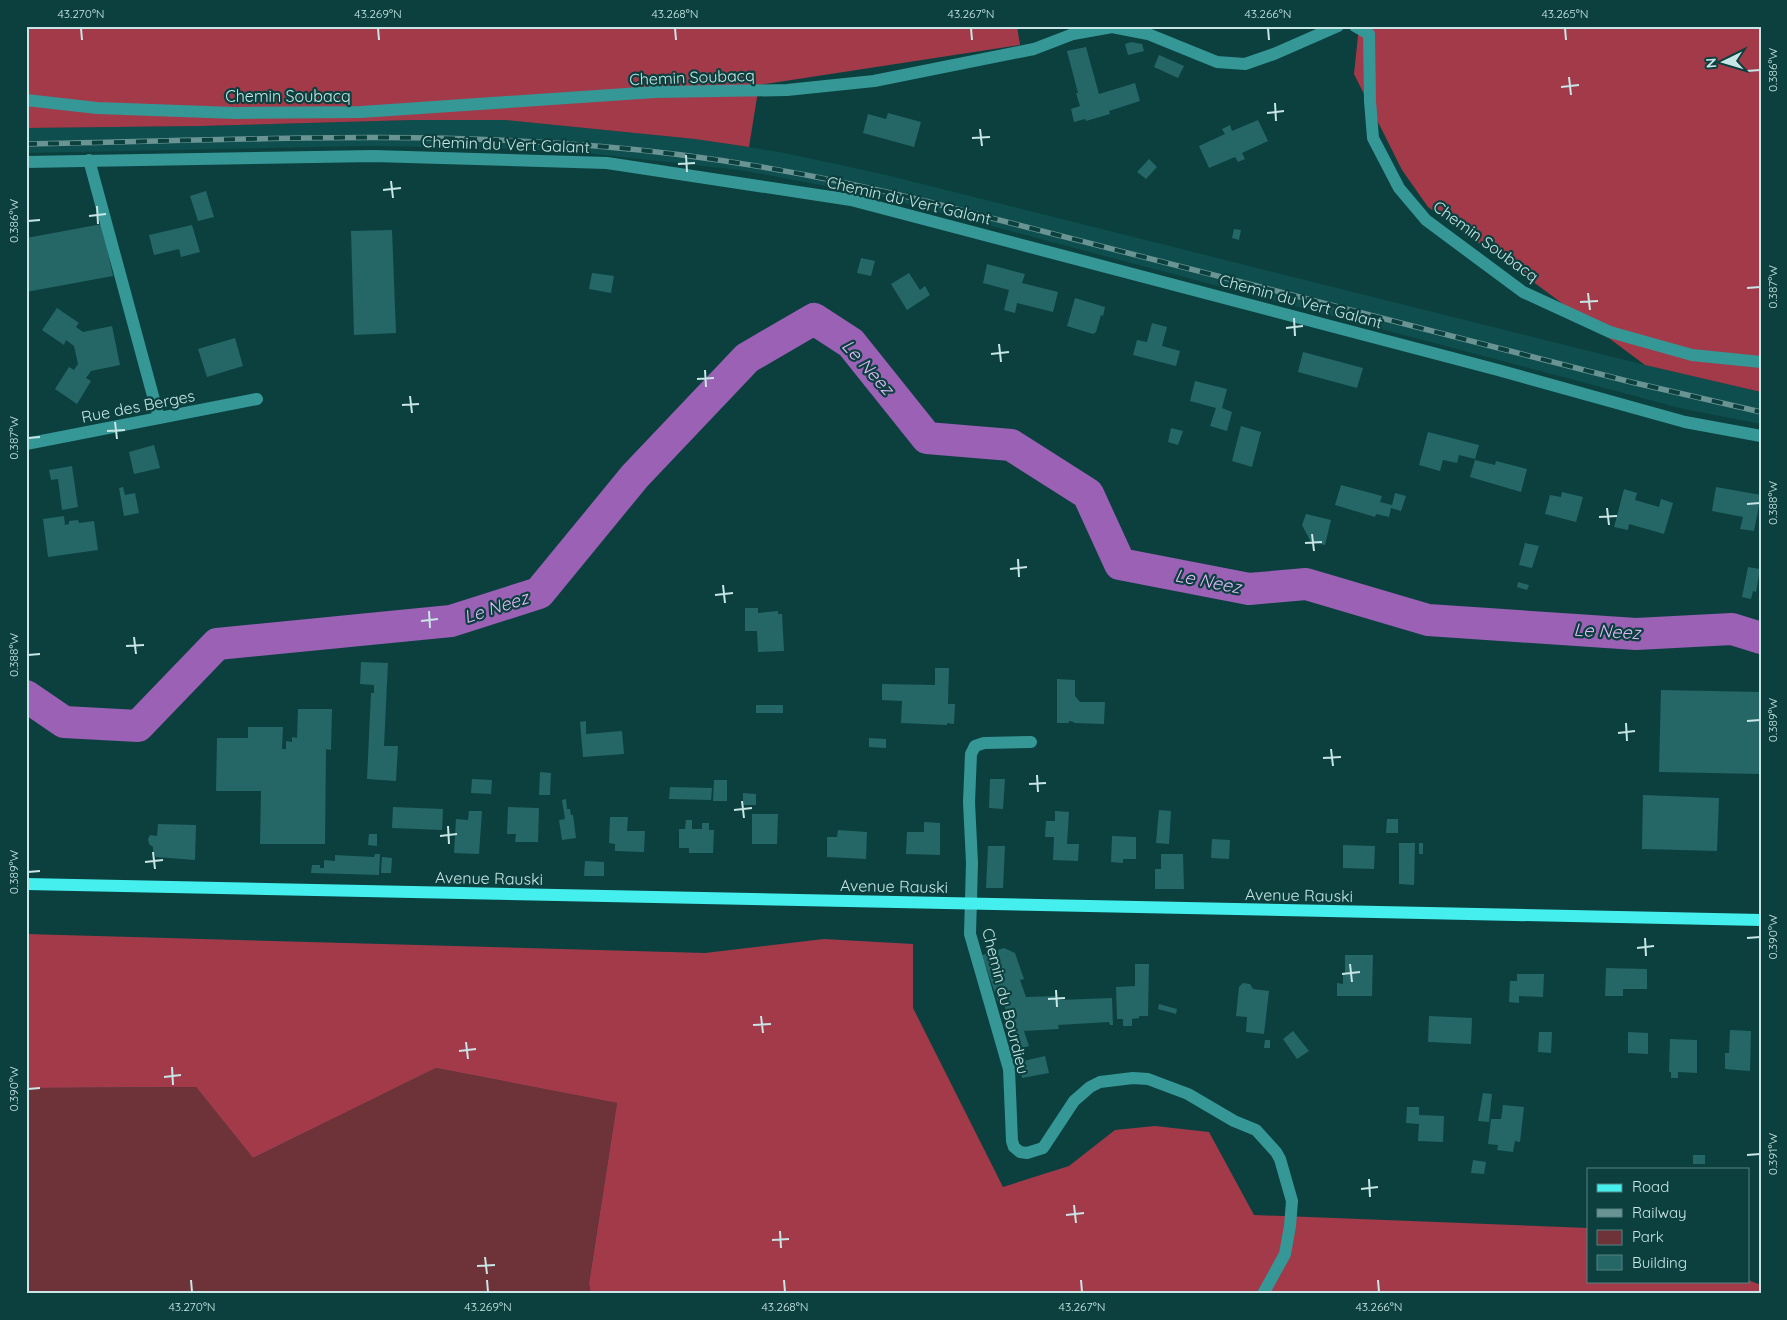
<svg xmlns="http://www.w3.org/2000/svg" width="1787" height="1320" viewBox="0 0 1787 1320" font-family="Quicksand,sans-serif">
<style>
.built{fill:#0f4e4e}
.green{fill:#6e3239}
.forest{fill:#a23a4a}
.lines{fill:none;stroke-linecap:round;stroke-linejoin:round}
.river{stroke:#9a61b5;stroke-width:32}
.building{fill:#256666}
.minor{stroke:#359796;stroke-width:12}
.major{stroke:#44efee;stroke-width:12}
.rail-casing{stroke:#6a9493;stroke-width:5.5}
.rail{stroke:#0b403f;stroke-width:4;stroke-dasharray:11;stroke-linecap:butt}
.ticks{fill:none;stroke:#c7e6e5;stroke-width:2}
.labels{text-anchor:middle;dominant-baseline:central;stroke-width:4.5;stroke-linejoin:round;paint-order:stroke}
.street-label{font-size:16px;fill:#c7e6e5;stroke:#0b403f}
.water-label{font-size:18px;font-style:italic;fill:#e6bafc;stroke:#0b403f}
.neatline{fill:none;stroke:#c7e6e5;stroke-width:2}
.ticks-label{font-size:12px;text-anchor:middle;fill:#c7e6e5}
</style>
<rect width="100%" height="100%" fill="#0b403f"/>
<!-- built -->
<path class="built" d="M412 120H505L695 139 780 152 882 174 1645 365 1761 392V424L1684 409 874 195 740 170 595 154 498 148 369 146 26 153V128L200 126Z"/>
<!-- green -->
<path class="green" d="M436 1068 617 1103 589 1282 591 1294H26V1088L196 1087 253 1158Z"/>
<!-- forest -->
<g class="forest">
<path d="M26 26H1017L1020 45 759 85 749 147 695 139 505 120H412L200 126 26 128Z"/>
<path d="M1359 26H1761V392L1645 365 1528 278 1428 207 1402 170 1354 74Z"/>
<path d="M26 934 705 953 824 939 913 944V1008L1003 1187 1069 1166 1115 1130 1155 1126 1209 1132 1254 1215 1588 1228V1281L1748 1280 1761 1285V1294H591L589 1283 617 1103 436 1068 253 1158 196 1087 26 1088Z"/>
</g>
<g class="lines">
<!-- river -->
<path class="river" d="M26 696 64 722 138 726 217 644 451 621 539 593 635 476 747 358 814 319 851 343 927 438 1011 445 1088 494 1120 564 1249 589 1306 584 1428 620 1636 634 1732 629 1761 638"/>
</g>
<!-- building -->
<g class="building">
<path d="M1131 42 1142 44 1144 51 1128 55 1125 44Z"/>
<path d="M1086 47 1099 94 1135 83 1140 101 1109 111 1110 114 1086 121 1085 119 1074 122 1071 109 1080 106 1076 93H1078L1067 51Z"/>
<path d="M1159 55 1184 66 1178 78 1154 67Z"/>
<path d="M888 113 921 122 914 147 863 133 868 114 886 119Z"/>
<path d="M1258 120 1268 141 1242 153 1245 159 1238 162 1235 157 1209 168 1199 146 1225 134 1222 129 1230 125 1232 131Z"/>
<path d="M1149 159 1157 167 1146 179 1137 172Z"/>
<path d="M206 191 214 217 198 221 190 196Z"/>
<path d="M102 224 113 276 26 292V238Z"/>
<path d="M192 225 200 252 181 257 179 249 154 255 149 235Z"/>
<path d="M1234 229 1241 230 1239 240 1232 238Z"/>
<path d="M392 230 396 333 354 335 351 231Z"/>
<path d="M861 258 875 261 871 276 857 273Z"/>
<path d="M987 264 1025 274 1022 283 1058 292 1053 312 1017 303 1015 313 1004 310 1009 290 983 283Z"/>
<path d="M592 273 614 276 611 293 589 289Z"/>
<path d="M909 273 920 290 925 286 930 295 907 310 891 284Z"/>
<path d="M1075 298 1105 307 1103 316 1101 315 1096 332 1093 334 1067 326Z"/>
<path d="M57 308 79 323 76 327 83 332 112 326 120 365 91 371 86 378 91 381 77 404 55 389 69 367 74 370 78 364 74 346 66 340 64 345 42 330Z"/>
<path d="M1152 323 1167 327 1162 346 1180 351 1176 366 1133 355 1137 340 1147 342Z"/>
<path d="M235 338 243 366 207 377 198 349Z"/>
<path d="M1303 352 1363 368 1357 388 1298 372Z"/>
<path d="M1195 381 1227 389 1222 408 1232 412 1227 431 1210 426 1216 408 1190 401Z"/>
<path d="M1241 426 1261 432 1252 467 1232 461Z"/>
<path d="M1171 428 1183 431 1178 445 1168 442Z"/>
<path d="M1428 432 1479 445 1475 459 1459 455 1457 463 1443 460 1440 471 1419 465Z"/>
<path d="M154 445 160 468 134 474 129 452Z"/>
<path d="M1475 460 1495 465 1496 461 1527 469 1521 492 1470 477Z"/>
<path d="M72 466 78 507 62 510 58 479 51 480 49 470Z"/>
<path d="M1341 485 1382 496 1380 502 1392 505 1395 493 1406 496 1401 511 1391 508 1389 517 1376 514 1375 517 1335 505Z"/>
<path d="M123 487 125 495 135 493 139 513 124 516 119 488Z"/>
<path d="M1716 487 1761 495 1754 531 1740 529 1743 517 1712 511Z"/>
<path d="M1624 489 1637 493 1635 500 1659 507 1661 499 1673 503 1664 534 1629 524 1628 530 1614 527Z"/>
<path d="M1562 492 1583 497 1576 522 1545 514 1550 495 1561 497Z"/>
<path d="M1306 514 1331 520 1325 545 1311 542 1302 525Z"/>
<path d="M64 516 65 525 69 524V521L78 520 79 523 94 521 98 550 48 557 43 519Z"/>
<path d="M1525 543 1539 546 1532 568 1519 565Z"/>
<path d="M1748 567 1760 569 1756 592 1753 591 1751 599 1742 597Z"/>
<path d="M1518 582 1529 585 1527 590 1517 587Z"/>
<path d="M745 608H758V613L778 611V614H782L784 651 758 652 757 631H745Z"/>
<path d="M361 662 388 663 384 746H398L396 781 367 779 371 693H374V685L360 684Z"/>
<path d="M935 668H949L948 704H955L954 724 947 723V725L901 723 902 701 882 700V684L935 685Z"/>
<path d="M1057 679 1075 680V696L1080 702H1105L1104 724 1074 723V722L1069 721V723H1057Z"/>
<path d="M1661 690 1761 692V774L1659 772Z"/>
<rect x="756" y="705" width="27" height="8"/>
<path d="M298 709H332L331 750 326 749 325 844H260L261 791H216L217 738H248V727H283L282 749H286V741L292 742V737L297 738Z"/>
<path d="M586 721V734L622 731 624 754 583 757 580 722Z"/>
<path d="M869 738 886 739V748L869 747Z"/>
<path d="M540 772 551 773 550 795H539Z"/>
<path d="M472 779 492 780 491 794 471 793Z"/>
<path d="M990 779H1005L1003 809 989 808Z"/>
<path d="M714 780H727V801H713Z"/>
<path d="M670 787 712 788 711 800 669 799Z"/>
<path d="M743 793 756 794V805H743Z"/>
<path d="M1643 795 1719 798 1717 851 1642 849Z"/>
<path d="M566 799 567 809H570L571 815H573L576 838 562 840 559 820 565 819 562 800Z"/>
<path d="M393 807 443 809 442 830 392 828Z"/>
<path d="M508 807 539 808 538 842H515L516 834H507Z"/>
<path d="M1159 810 1171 811 1169 844 1156 843Z"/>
<path d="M469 811H482L479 854 454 853 456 819 468 820Z"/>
<path d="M1055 811 1069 812 1067 844H1079L1078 861 1053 860 1054 837H1045L1046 821H1055Z"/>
<path d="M752 814H778L777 844H752Z"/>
<path d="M610 817H628L627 831H645L644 852 615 851V844L609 843Z"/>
<path d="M1387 819H1398V833H1386Z"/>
<path d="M686 820H692V829H702V823H709V830H714L713 853H689V848H679V829H685Z"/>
<path d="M924 822 940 823V855L906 854 907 832H924Z"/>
<path d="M158 824 196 825 195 860 156 857 153 852V847L149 844 148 839 150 835 157 836Z"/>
<path d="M838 830 867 832 866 859 827 857V837H837Z"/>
<path d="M369 834H377V846L368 845Z"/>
<path d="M1112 836 1136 837V859H1123V863L1111 862Z"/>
<path d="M1212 839 1230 840 1229 859 1211 858Z"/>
<path d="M1399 843H1415L1414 885 1399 884Z"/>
<rect x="1419" y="843" width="4" height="11"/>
<path d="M1343 845 1375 846 1374 869 1343 868Z"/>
<path d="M988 846H1005L1003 888H986Z"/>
<path d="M375 854H380L379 875 311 873 312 865H320V868H324V860L335 861V855L374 857Z"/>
<path d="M1161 854H1183L1184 889H1155V869H1161Z"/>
<path d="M382 857 392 858 391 873H381Z"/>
<path d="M585 861 604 862V876H584Z"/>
<path d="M1004 948 1015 953 1024 979 1020 980 1026 997 1057 996V1000L1112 998 1113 1025H1110L1109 1022 1058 1025 1059 1029 1024 1031 1029 1046 1018 1049 1003 1001 998 1002 982 955Z"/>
<path d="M1345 955H1373L1372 996H1337V983L1343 984V974H1345Z"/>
<path d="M1135 964H1149L1148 1016H1139V1018L1132 1019V1026H1123V1019H1117L1116 987 1135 986Z"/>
<path d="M1606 968 1647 969V989H1623V996H1605Z"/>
<path d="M1517 974H1544L1543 997 1519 996V1003L1509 1002 1510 981H1517Z"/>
<path d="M1243 983 1250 984 1253 989 1269 991 1264 1034 1246 1032 1247 1017 1236 1016 1239 987Z"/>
<path d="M1159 1004 1177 1009 1176 1014 1158 1009Z"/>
<path d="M1429 1016 1472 1018 1471 1044 1428 1042Z"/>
<path d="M1730 1030 1751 1031 1750 1071 1725 1069V1053H1729Z"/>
<path d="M1293 1031 1309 1051 1297 1059 1283 1039Z"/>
<path d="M1539 1032H1552L1551 1053 1538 1052Z"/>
<path d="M1628 1032 1648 1033V1054L1628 1053Z"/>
<path d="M1670 1039 1697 1040V1073L1678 1072V1078H1671V1072H1669Z"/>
<path d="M1265 1040H1270V1048H1264Z"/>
<path d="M1045 1056 1049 1073 1022 1078 1019 1062Z"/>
<path d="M1483 1093 1492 1094 1489 1122 1478 1121Z"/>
<path d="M1503 1105 1524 1107 1520 1142 1515 1141 1513 1152 1497 1150 1498 1145 1488 1144 1491 1119H1501Z"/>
<path d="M1407 1107H1419V1115L1444 1116 1443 1142 1418 1141 1419 1124 1406 1123Z"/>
<rect x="1693" y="1155" width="12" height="9"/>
<path d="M1473 1160 1486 1162 1484 1174 1471 1173Z"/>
</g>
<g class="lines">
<!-- minor -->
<g class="minor">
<path d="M1355 26 1369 34 1370 101 1373 138 1399 188 1426 220 1523 292 1610 332 1692 355 1761 362"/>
<path d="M26 100 97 108 235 113 361 112 655 92 787 90 874 81 1034 49 1073 34 1112 27 1148 34 1217 62 1245 64 1274 54 1338 26"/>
<path d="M89 160 159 418"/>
<path d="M26 162 373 156 607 163 851 200 1498 370 1685 422 1761 436"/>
<path d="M26 444 257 399"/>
<path d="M1031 742 984 743 975 746 971 754 969 802 972 863 970 934 1009 1069 1012 1141 1014 1147 1020 1152 1027 1153 1043 1148 1074 1101 1090 1087 1100 1082 1133 1078 1148 1079 1188 1094 1234 1121 1256 1130 1276 1152 1280 1159 1292 1201 1290 1226 1285 1254 1263 1294"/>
</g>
<!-- major -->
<path class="major" d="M26 884 1761 920"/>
<!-- rail casing -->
<g class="rail-casing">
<path id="rail" d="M26 144C216 141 408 130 596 146 709 155 820 175 929 202L1631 382 1761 412"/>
</g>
<!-- rail -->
<use href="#rail" class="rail"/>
</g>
<!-- ticks -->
<path class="ticks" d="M81 28 82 40M378 28 379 40M675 28 676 40M971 28 972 40M1268 28 1269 40M1565 28 1566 40M1747 71 1760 70M1569 77 1571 95M1561 87 1579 85M1275 103 1276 121M1267 113 1284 111M980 129 982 146M972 138 990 137M686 155 687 172M678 164 695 163M391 181 393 198M383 190 401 188M97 206 98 224M89 216 106 214M28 221 40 220M1747 288 1760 287M1588 293 1590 310M1580 302 1598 301M1294 318 1295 336M1286 328 1303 326M999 344 1001 362M991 354 1009 352M705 370 706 387M697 379 714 378M410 396 412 413M402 405 419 404M115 422 117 439M107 431 125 430M28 438 40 437M1747 504 1760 503M1607 508 1609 525M1599 517 1617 516M1312 534 1314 551M1305 543 1322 542M1018 559 1019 577M1010 569 1027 567M723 585 725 603M715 595 733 593M429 611 430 628M421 621 438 619M134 637 136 654M126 646 144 645M28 655 40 654M1747 721 1760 720M1626 723 1627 741M1618 733 1635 731M1331 749 1333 766M1323 758 1341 757M1037 775 1038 792M1029 784 1046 783M742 801 744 818M734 810 752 808M448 826 449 844M440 836 457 834M153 852 155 869M145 862 163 860M28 872 40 871M1645 938 1646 956M1747 938 1760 937M1637 948 1654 946M1350 964 1352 982M1342 974 1360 972M1056 990 1057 1007M1048 999 1065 998M761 1016 763 1033M753 1025 771 1024M466 1042 468 1059M459 1051 476 1049M172 1067 173 1085M164 1077 181 1075M28 1089 40 1088M1747 1155 1760 1154M1369 1179 1370 1197M1361 1189 1378 1187M1074 1205 1076 1223M1066 1215 1084 1213M780 1231 781 1248M772 1240 789 1239M485 1257 487 1274M477 1266 495 1265M191 1280 192 1292M487 1280 488 1292M784 1280 785 1292M1081 1280 1082 1292M1378 1280 1379 1292"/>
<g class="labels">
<!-- street labels -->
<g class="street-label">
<text transform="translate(692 77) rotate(-2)">Chemin Soubacq</text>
<text x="288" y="96">Chemin Soubacq</text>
<text transform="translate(506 144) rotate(2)">Chemin du Vert Galant</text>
<text transform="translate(909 200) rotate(13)">Chemin du Vert Galant</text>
<text transform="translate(1486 241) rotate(36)">Chemin Soubacq</text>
<text transform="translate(1301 301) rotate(15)">Chemin du Vert Galant</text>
<text transform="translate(138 406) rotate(-11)">Rue des Berges</text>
<text transform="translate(489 878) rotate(1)">Avenue Rauski</text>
<text transform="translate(894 886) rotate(1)">Avenue Rauski</text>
<text transform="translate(1299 895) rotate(1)">Avenue Rauski</text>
<text transform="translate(1006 1001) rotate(76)">Chemin du Bourdieu</text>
</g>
<!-- water labels -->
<g class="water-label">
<text transform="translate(868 367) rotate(48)">Le Neez</text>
<text transform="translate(1208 581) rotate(11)">Le Neez</text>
<text transform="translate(496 607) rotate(-18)">Le Neez</text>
<text transform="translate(1607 631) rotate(3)">Le Neez</text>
</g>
</g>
<!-- border -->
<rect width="1787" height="1320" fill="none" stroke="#0b403f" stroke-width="55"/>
<!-- legend -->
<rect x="1587" y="1168" width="162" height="115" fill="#0b403f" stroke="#568281"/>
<rect x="1597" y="1184" width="25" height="8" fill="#44efee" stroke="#568281"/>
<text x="1632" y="1192" font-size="15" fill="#c7e6e5">Road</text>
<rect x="1597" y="1209" width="25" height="8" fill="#6a9493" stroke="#568281"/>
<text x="1632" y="1218" font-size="15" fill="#c7e6e5">Railway</text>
<rect x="1597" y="1230" width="25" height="15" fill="#6e3239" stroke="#568281"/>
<text x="1632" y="1242" font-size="15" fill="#c7e6e5">Park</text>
<rect x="1597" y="1255" width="25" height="15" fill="#256666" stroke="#568281"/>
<text x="1632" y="1268" font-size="15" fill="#c7e6e5">Building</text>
<!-- north arrow -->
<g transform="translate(1724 62) rotate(265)" stroke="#0b403f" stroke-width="4" paint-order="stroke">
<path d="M0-4L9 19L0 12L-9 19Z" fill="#c7e6e5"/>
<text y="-8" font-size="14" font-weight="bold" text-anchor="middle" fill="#c7e6e5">N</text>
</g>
<rect x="28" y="28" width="1732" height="1264" class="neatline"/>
<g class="ticks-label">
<text x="81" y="18">43.270°N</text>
<text x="378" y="18">43.269°N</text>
<text x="675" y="18">43.268°N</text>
<text x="971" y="18">43.267°N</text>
<text x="1268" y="18">43.266°N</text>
<text x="1565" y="18">43.265°N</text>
<text transform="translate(1773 70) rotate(-90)" y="4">0.386°W</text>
<text transform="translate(14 221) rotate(-90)" y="4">0.386°W</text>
<text transform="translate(1773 287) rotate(-90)" y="4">0.387°W</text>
<text transform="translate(14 438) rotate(-90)" y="4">0.387°W</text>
<text transform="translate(1773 503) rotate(-90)" y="4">0.388°W</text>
<text transform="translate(14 655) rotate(-90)" y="4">0.388°W</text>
<text transform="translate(1773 720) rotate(-90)" y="4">0.389°W</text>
<text transform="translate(14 872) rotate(-90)" y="4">0.389°W</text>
<text transform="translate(1773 937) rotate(-90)" y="4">0.390°W</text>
<text transform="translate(14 1089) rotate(-90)" y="4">0.390°W</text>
<text transform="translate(1773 1154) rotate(-90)" y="4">0.391°W</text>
<text x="192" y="1311">43.270°N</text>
<text x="488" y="1311">43.269°N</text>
<text x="785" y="1311">43.268°N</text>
<text x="1082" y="1311">43.267°N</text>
<text x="1379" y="1311">43.266°N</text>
</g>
</svg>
